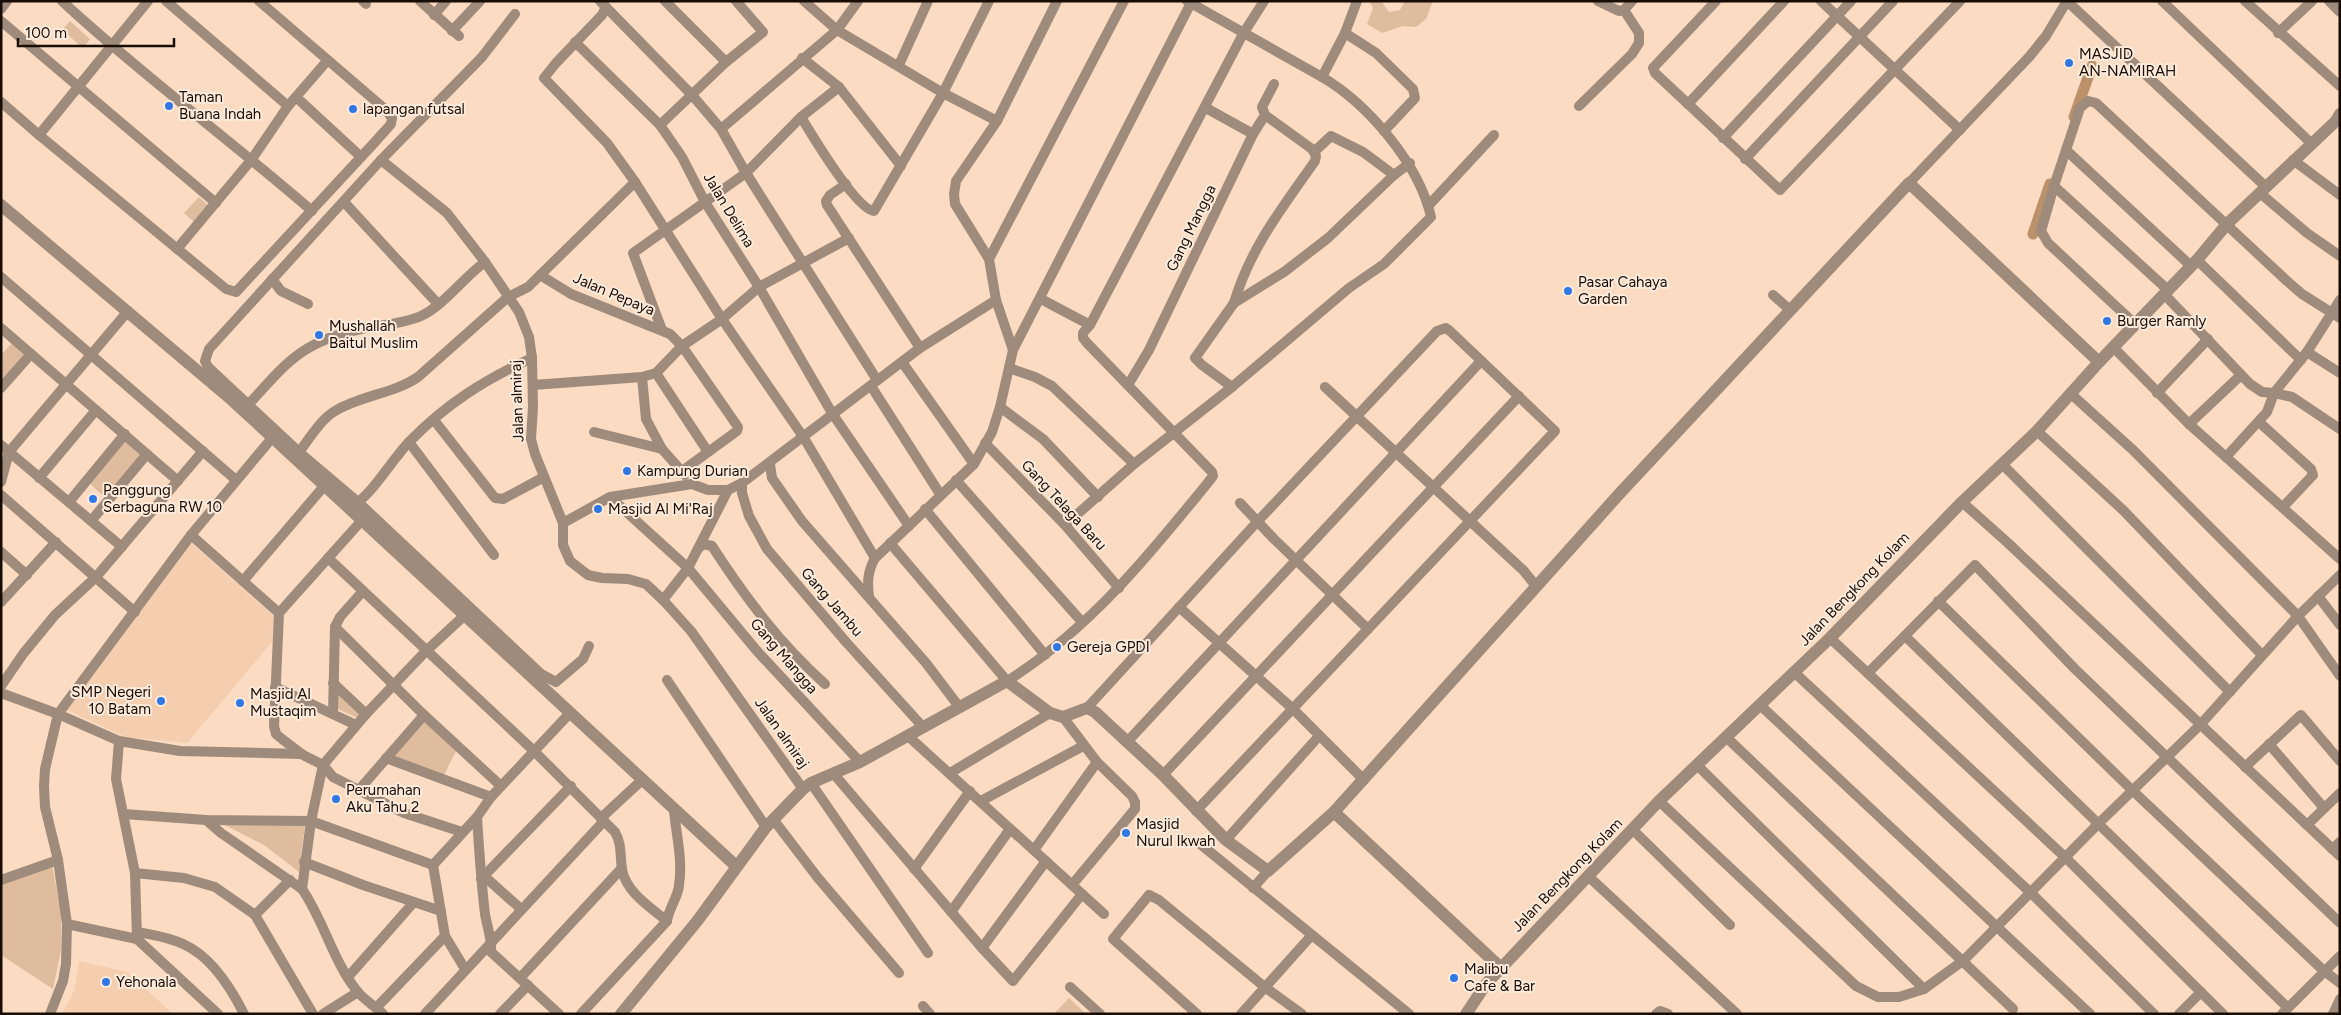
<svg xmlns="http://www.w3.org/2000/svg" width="2341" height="1015" viewBox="0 0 2341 1015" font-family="Figtree,sans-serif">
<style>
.built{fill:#f4ceaf}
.green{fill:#dfbc9e}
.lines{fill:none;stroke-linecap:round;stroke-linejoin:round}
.canal{stroke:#bb916c;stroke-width:11}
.minor{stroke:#9e8b7b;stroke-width:10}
.tertiary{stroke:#9e8b7b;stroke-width:12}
.poi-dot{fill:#2f78e5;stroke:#ffebdc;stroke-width:2}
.labels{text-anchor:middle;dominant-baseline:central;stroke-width:4;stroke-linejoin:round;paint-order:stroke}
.poi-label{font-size:15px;fill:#180d05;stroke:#ffebdc;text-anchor:start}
.street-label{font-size:15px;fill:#180d05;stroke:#ffebdc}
</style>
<rect width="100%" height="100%" fill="#fbdbc1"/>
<!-- built -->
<g class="built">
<path d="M191 543 278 620 277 636 187 743 126 737 58 706Z"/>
<path d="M79 961 127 972 173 1014H62L74 991Z"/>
</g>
<!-- green -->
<g class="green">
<path d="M1369 1H1381L1389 12 1400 10 1405 1H1433L1426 19 1416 27 1403 26 1382 33 1367 24 1373 8Z"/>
<path d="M70 21 90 39 83 48 62 30Z"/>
<path d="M199 197 210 207 195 223 184 213Z"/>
<path d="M13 342 28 354 1 386V355Z"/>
<path d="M124 439 145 457 108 500 88 482Z"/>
<path d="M338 694 361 713 357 718 336 708Z"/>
<path d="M423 718 457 749 444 775 392 755Z"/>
<path d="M306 820 301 852 303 875 264 845 219 822Z"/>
<path d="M52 865 61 912V950L53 989 1 955V879Z"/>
<path d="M1069 998 1086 1014H1054Z"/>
</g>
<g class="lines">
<!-- canal -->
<g class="canal">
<path d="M2074 117 2092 66"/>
<path d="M2033 234 2050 184"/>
</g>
<!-- minor -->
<g class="minor">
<path d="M62 1C142 75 230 140 312 211"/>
<path d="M148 1 39 135 226 289 236 292 375 142 391 124 392 118 386 110 259 1"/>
<path d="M166 1 288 106"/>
<path d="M363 1 366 4"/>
<path d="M420 1 459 36"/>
<path d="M600 1 692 95 721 129 746 173 877 380"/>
<path d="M665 1 726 62"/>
<path d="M804 1 837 30 943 93 997 121"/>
<path d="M1598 1 1619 11 1624 10"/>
<path d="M1716 1 1653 68 1655 73 1780 190 1960 1"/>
<path d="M1821 1 1960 130"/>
<path d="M2162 1 2312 144"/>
<path d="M2245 1 2340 86"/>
<path d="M2329 1 2340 12"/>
<path d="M606 7 602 15 556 63 544 78 607 143 635 182 722 319 804 438 875 558"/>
<path d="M1 9 7 1"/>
<path d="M515 14 482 57 381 160 209 349 205 361 208 367 299 452 358 502 541 674 556 682 583 659 589 646"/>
<path d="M434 15 446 1"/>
<path d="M1 21 216 203"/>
<path d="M452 31 480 1"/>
<path d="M1345 33 1376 53 1413 89 1415 98 1384 131"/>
<path d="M2278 33 2312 1"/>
<path d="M575 42 660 125 682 157 705 202 759 287 832 413 909 526"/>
<path d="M802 58 839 87 901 166"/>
<path d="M899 65 928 1"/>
<path d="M1322 77 1345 33 1357 1"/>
<path d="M296 97 360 156"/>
<path d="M1 102 39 135"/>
<path d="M1688 104 1784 1"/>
<path d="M1579 106 1632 54 1639 43V33L1624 10 1632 1"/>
<path d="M1206 108 1253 134"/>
<path d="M801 117C812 135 856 209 874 211L943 93 989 1"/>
<path d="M660 125 726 62 763 32 736 1"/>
<path d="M721 129 837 30 858 1"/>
<path d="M1723 138 1851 1"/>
<path d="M2066 150 2191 266"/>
<path d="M1315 151 1331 136 1363 152 1394 175"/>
<path d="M1745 159 1893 1"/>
<path d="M381 160 447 213 485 262 519 312 529 337 532 358 533 407 531 439 535 454 563 523V545L570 561 588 575 602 578 628 579 646 584 663 600 691 631 803 789"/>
<path d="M2293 160 2340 195"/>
<path d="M1909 183 2029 57 2046 36 2067 1 2266 187"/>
<path d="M846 184 830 195 826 201 827 205 920 348"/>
<path d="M2054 186 2168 290"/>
<path d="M2260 193 2307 233 2340 256"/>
<path d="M344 202 438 304"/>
<path d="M1429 205 1494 135"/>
<path d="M177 249 252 159 288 106 327 61"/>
<path d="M989 259 1124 1"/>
<path d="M2197 260 2301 360"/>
<path d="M540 275 571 294 670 334 682 346 738 427 737 431 682 471"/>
<path d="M1 277 236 480"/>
<path d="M272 279 281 291 308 304"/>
<path d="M2164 294 2250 384 2262 392 2274 393 2307 352 2340 300"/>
<path d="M1773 295 1789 309"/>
<path d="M1041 299 1090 325"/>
<path d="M1234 303C1250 248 1283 207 1315 161L1316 156 1312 149 1265 115"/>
<path d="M2136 325 2048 243 2041 231 2054 186 2080 108 2088 101 2096 103 2287 281 2302 294 2340 318"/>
<path d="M1 328 178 481"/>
<path d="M662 330 633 253 746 173 801 117 839 87"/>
<path d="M2114 348 2189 424 2340 559"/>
<path d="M1013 350 996 300 989 259 955 204 954 194 956 181 997 121 1057 1"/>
<path d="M2307 352 2340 373"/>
<path d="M902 362 974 464"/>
<path d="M1009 368 1035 377 1052 386 1134 464"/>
<path d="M656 373 708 452"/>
<path d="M642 377 646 419 662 449 685 475"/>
<path d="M533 385 642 377 656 373 682 346 722 319 759 287 849 238"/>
<path d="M1128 385 1149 350 1253 134 1265 115 1262 107 1274 84"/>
<path d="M871 386 940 494"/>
<path d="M1232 387 1202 365 1195 358 1234 303 1284 272 1328 238 1394 175 1410 163"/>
<path d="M1325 387 1523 570 1536 586"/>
<path d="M1 388 31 354"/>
<path d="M2070 393 2133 450 2298 616 2340 676"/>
<path d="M2157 393 2208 339"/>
<path d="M244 403 249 404C287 362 303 341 361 329 380 325 403 324 421 316 443 306 464 277 485 262"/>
<path d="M1000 407 1043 439 1098 497"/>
<path d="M434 420 495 498 503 499 544 477"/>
<path d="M2259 422 2311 469 2313 475 2283 507"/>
<path d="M2189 424 2241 375"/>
<path d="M2037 431 2124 511 2262 655"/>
<path d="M594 432 662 449"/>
<path d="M409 442 494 555"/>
<path d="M985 443 1065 525 1119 588"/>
<path d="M1 445 122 547"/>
<path d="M293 452H299C310 438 320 420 335 411 361 395 393 394 418 377L508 297 528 287 635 182"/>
<path d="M2226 457 2267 412 2274 393 2292 397 2340 429"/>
<path d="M770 464 772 478 802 521 926 663 960 708"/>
<path d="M2002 464 2230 692"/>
<path d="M39 478 96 410"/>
<path d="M956 480 1082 622"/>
<path d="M1 482 9 452 128 311"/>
<path d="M742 483V493L749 516 767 549 846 642 923 727"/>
<path d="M1 495 135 612"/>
<path d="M610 497 688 568 757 651 860 762"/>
<path d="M69 502 125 434"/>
<path d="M1962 502 2008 543 2340 856"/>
<path d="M1240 503 1274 539 1368 629"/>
<path d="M353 506C374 492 391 461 409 442 446 404 484 380 532 358"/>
<path d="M925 509 1045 655"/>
<path d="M363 519 279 613 274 726 276 734 282 739 303 755 323 765 333 777 404 813 462 832"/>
<path d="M91 521 147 454"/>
<path d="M563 523 610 497 692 484 708 490H728L742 483 920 348 996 300"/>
<path d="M1065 525 1134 464 1232 387 1349 288 1384 264 1431 217C1419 164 1368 104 1322 77L1187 1"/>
<path d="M191 535 279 613"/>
<path d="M890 543 1007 681C1089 630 1150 554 1210 480L1213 476 1212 472 1087 343 1083 338V333L1090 325 1243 34 1264 1"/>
<path d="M699 548 703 544 712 546C745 597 780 644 825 684"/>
<path d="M1 552 27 575"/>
<path d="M328 558 534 751 615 832C622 844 620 856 622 870 627 893 650 907 667 921"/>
<path d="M243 581 325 485"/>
<path d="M869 596C867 581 868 571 875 558L974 464 992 432 1000 407 1013 350 1192 1"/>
<path d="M2318 596 2340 625"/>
<path d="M663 600 688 568 728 490"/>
<path d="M1938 601 2132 790 2323 970 2340 983"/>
<path d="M1 602 56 542"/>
<path d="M1179 607 1293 709 1364 780"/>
<path d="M335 627 424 715 501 786"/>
<path d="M1905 636 2287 1007"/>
<path d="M1830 638 2066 858 2223 1014"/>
<path d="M1794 672 2031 893 2154 1014"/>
<path d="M1868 673 1975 565 2074 668 2340 923"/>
<path d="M667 680 766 827"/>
<path d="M333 683 366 714"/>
<path d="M1 686 23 654 55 615 96 577 203 451"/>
<path d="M275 687 356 725"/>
<path d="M1 693 58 714 119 741 180 751 302 754"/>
<path d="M1760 705 2090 1014"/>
<path d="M1087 708 1257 522 1437 331 1446 328 1450 331 1555 431 1196 811"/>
<path d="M333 714 335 627 340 617 363 591"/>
<path d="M1063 717 1097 762 1132 796 1135 802V809L1072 885"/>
<path d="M908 736 1104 914"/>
<path d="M1726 737 2013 1009"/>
<path d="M119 741 116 779 135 873 137 939"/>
<path d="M1128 741 1481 361"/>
<path d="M2269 744 2324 808"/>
<path d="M386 758 491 797"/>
<path d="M1698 766 1924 989"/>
<path d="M2245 767 2301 715 2340 761"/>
<path d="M833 773 982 948 1013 981 1082 894"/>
<path d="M950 773 1050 713"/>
<path d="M1163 775C1281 648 1400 522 1519 396"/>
<path d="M811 783 928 953"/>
<path d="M358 791 424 715"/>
<path d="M981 801 1083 746"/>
<path d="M1659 801 1856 986 1878 997H1899L1924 989 1964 960 2098 824 2200 725 2298 616 2340 575"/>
<path d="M124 814 206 820 311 821 433 865"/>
<path d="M477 817C479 849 481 881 485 914 487 927 492 938 491 952L559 1014"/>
<path d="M601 818 642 780"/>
<path d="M773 819 818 878 899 973"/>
<path d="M206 820 221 833 302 889C324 921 333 961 357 991 364 1000 375 1006 383 1014"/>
<path d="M2307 825 2340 793"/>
<path d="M1633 830 1730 925"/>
<path d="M1226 840 1319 736"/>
<path d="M1199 843 1409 1014"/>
<path d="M2332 849 2340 842"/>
<path d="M1034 850 1097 762"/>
<path d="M304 862 363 885 441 911"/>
<path d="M433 865 477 817 491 797 570 713"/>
<path d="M433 865 445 936 465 969"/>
<path d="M914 869 970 791"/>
<path d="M135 873 184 878 215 887 255 915 313 1014"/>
<path d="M484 876 521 909"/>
<path d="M1588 876 1737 1014"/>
<path d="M481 879 571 786"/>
<path d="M1 880 58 860"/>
<path d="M1253 888 1268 871"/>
<path d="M302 889 311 821 323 765 366 714 426 651 465 615"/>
<path d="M951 912 1010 829"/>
<path d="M255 915 290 880"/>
<path d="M67 924 137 939 218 1014"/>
<path d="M138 932C153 935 169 937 183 944 211 956 231 988 244 1014"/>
<path d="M982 948 1046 861"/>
<path d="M348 977 414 902"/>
<path d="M521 977 622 868"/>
<path d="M1070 987 1100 1014"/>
<path d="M923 1006 930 1014"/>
<path d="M377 1007 445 936"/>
<path d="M50 1014 63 981 66 964 67 924 58 860 45 807 44 786 45 769 58 714 191 535 272 438"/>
<path d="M323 1014 358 992"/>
<path d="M425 1014 604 821"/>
<path d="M500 1014 528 985"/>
<path d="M581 1014 667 921C669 907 678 898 679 885 683 860 676 834 674 810"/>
<path d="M1197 1014 1113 939 1149 895 1159 900 1266 988 1302 1014"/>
<path d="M1241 1014 1311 936"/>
<path d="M1656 1014 1660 1011 1668 1014"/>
<path d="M2179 1014 2201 992"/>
<path d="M2282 1014 2340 956"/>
<path d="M2333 1014 2340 999"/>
</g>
<!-- tertiary -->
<g class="tertiary">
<path d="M1 205 232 400 736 866"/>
<path d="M1334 812 1501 968"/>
<path d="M621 1014 698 920 766 827 803 789 811 783 860 762 1007 681 1050 713 1063 717 1087 708 1095 712 1163 775 1226 840 1268 871 1334 812 1621 492 1909 183 2099 362"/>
<path d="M1466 1014 1486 984 1659 801 1830 638 1962 502 2037 431 2099 362 2197 260 2227 224 2336 121 2340 114"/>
</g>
</g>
<!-- markers -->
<g class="poi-dot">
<circle cx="2069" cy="63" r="5"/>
<circle cx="169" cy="106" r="5"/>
<circle cx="353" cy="109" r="5"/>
<circle cx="1568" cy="291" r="5"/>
<circle cx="2107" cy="321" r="5"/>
<circle cx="319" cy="335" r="5"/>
<circle cx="627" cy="471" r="5"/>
<circle cx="93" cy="499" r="5"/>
<circle cx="598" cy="509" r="5"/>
<circle cx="1057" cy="647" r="5"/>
<circle cx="161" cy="701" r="5"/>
<circle cx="240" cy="703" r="5"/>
<circle cx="336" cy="799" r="5"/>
<circle cx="1126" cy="833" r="5"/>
<circle cx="1454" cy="978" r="5"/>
<circle cx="106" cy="982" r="5"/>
</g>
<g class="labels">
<!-- poi labels -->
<g class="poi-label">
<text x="2079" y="54">MASJID<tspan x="2079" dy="17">AN-NAMIRAH</tspan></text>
<text x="179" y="97">Taman<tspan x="179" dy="17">Buana Indah</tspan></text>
<text x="363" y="109">lapangan futsal</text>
<text x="1578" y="282">Pasar Cahaya<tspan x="1578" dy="17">Garden</tspan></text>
<text x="2117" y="321">Burger Ramly</text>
<text x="329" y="326">Mushallah<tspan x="329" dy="17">Baitul Muslim</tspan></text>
<text x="637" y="471">Kampung Durian</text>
<text x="103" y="490">Panggung<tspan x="103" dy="17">Serbaguna RW 10</tspan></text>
<text x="608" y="509">Masjid Al Mi'Raj</text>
<text x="1067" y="647">Gereja GPDI</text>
<text x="151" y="692" text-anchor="end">SMP Negeri<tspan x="151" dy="17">10 Batam</tspan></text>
<text x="250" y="694">Masjid Al<tspan x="250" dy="17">Mustaqim</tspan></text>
<text x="346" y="790">Perumahan<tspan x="346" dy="17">Aku Tahu 2</tspan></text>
<text x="1136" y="824">Masjid<tspan x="1136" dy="17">Nurul Ikwah</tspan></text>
<text x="1464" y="969">Malibu<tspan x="1464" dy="17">Cafe &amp; Bar</tspan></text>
<text x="116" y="982">Yehonala</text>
</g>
<!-- street labels -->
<g class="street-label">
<text transform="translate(729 210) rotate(59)">Jalan Delima</text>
<text transform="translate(1191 228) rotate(-64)">Gang Mangga</text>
<text transform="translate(614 294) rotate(23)">Jalan Pepaya</text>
<text transform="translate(517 401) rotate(-92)">Jalan almiraj</text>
<text transform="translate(1064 505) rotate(47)">Gang Telaga Baru</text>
<text transform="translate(1854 589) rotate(-46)">Jalan Bengkong Kolam</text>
<text transform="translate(832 602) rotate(49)">Gang Jambu</text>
<text transform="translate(784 656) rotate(49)">Gang Mangga</text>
<text transform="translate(782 733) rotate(55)">Jalan almiraj</text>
<text transform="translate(1567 875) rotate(-46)">Jalan Bengkong Kolam</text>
</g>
</g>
<!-- border -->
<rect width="2341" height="1015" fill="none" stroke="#180d05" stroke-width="5"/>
<!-- scale -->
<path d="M18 38v8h156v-8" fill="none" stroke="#180d05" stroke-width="2.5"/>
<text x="25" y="38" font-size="15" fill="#180d05" stroke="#ffebdc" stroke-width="4" paint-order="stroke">100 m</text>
</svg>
